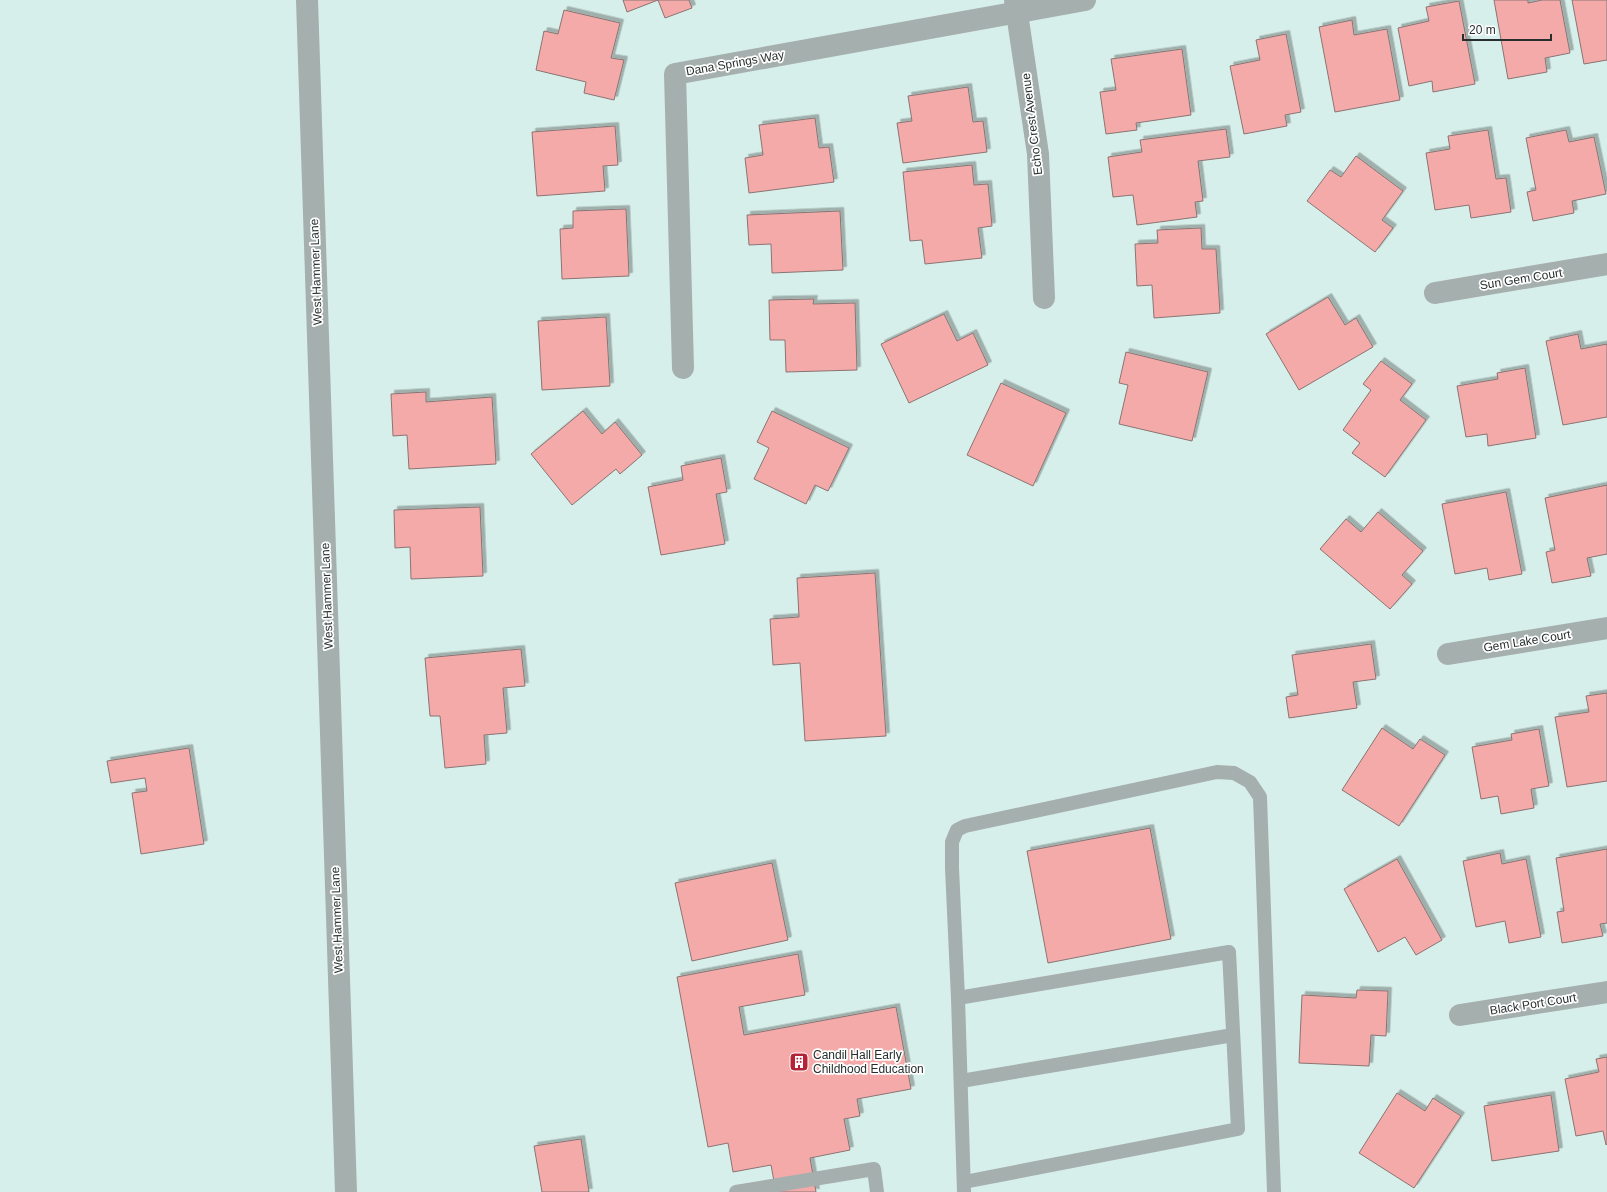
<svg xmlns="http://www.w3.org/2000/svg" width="1607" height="1192" viewBox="0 0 1607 1192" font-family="Arial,sans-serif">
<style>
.building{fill:#f4aaa9;stroke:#897473;filter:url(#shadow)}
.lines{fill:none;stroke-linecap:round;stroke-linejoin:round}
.service{stroke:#a5afad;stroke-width:14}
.minor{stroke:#a5afad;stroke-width:22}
.labels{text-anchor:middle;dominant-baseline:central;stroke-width:3.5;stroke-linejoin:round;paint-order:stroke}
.street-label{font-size:12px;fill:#262f2d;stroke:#fff}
.poi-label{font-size:12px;fill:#262f2d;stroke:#fff;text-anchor:start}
</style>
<defs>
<filter id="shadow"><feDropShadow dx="3.5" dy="-3.5" stdDeviation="0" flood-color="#0004"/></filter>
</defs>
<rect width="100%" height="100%" fill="#d7efea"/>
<!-- building -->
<g class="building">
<path d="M623 0H658L627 12Z"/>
<path d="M658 0H689L692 8 665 18Z"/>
<path d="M1494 0H1528V3L1542 0H1560L1570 53 1545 58 1547 72 1508 79Z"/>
<path d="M1572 0H1607V60L1584 64Z"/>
<path d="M1459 1 1475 84 1433 92 1432 81 1409 86 1398 28 1429 21 1426 7Z"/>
<path d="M564 10 620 23 611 58 624 60 614 100 584 93 586 82 536 70 544 31 558 34Z"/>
<path d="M1352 20 1354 35 1387 29 1400 100 1335 112 1319 27Z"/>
<path d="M1286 34 1301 112 1285 115 1287 126 1244 134 1230 66 1260 60 1256 40Z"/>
<path d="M1182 49 1191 115 1136 123 1137 130 1106 134 1100 92 1116 90 1111 59Z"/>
<path d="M968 87 973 122 983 121 987 152 903 163 897 123 912 121 908 96Z"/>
<path d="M815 118 819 148 829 147 834 182 749 193 745 158 763 155 759 125Z"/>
<path d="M615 126 618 165 603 166 605 191 537 196 532 132Z"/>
<path d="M1226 129 1230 157 1198 161 1203 201 1195 202 1197 217 1137 225 1133 195 1113 197 1108 157 1142 152 1140 140Z"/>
<path d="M1488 130 1496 179 1506 178 1511 212 1471 218 1469 205 1435 210 1426 153 1450 149 1448 136Z"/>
<path d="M1566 130 1569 142 1594 137 1606 194 1572 201 1574 213 1533 221 1527 192 1536 190 1526 138Z"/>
<path d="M1356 156 1403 191 1382 220 1393 228 1375 252 1307 201 1330 170 1341 177Z"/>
<path d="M972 165 974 185 988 184 992 226 978 228 982 258 925 264 922 240 910 241 903 172Z"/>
<path d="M626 209 629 276 562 279 560 229 573 228V211Z"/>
<path d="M840 211 843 270 772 273 771 244 749 245 747 215Z"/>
<path d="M1201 228 1202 249H1216L1220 313 1154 318 1152 285 1137 286 1135 244 1158 243 1157 230Z"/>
<path d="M1328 297 1345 325 1356 318 1373 347 1299 390 1266 334Z"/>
<path d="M814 299 813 304 855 303 857 370 786 372 785 340H770L769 300Z"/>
<path d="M944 314 957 341 973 333 988 365 909 403 881 344Z"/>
<path d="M606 317 610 386 542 390 538 321Z"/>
<path d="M1578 334 1581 349 1607 344V417L1563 425 1546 341Z"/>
<path d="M1126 352 1208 372 1192 441 1119 424 1128 385 1119 383Z"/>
<path d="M1381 361 1412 384 1400 400 1426 420 1385 477 1352 453 1360 443 1343 430 1371 390 1363 384Z"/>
<path d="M1525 368 1536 438 1488 446 1487 434 1466 437 1457 386 1498 379 1497 373Z"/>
<path d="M1001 383 1066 413 1033 486 967 455Z"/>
<path d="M426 392V402L492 397 496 464 409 469 407 435 393 436 391 394Z"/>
<path d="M583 411 602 434 615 422 642 455 620 474 616 469 572 505 531 454Z"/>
<path d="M772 411 849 448 828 491 815 485 806 504 754 479 769 448 757 442Z"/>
<path d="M721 458 727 492 716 494 725 544 661 555 648 487 683 480 681 466Z"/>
<path d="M1607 485V554L1587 558 1591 576 1552 583 1546 552 1555 550 1545 498Z"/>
<path d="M1506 492 1522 574 1489 580 1487 568 1455 574 1442 504Z"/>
<path d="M480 507 483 576 411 579 410 547 395 548 394 510Z"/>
<path d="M1378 512 1423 551 1402 575 1412 584 1390 609 1320 549 1346 519 1361 532Z"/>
<path d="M875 573 886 736 805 741 800 663 773 665 770 619 799 617 797 578Z"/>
<path d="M1371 644 1376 679 1353 682 1357 708 1289 718 1286 697 1298 695 1292 655Z"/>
<path d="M521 649 525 686 503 688 507 733 484 735 486 764 445 768 440 716H430L425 658Z"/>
<path d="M1607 693V781L1567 787 1555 717 1589 712 1586 696Z"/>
<path d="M1382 728 1413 749 1420 739 1445 755 1399 826 1342 790Z"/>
<path d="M1539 729 1549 786 1531 789 1534 808 1501 814 1498 796 1481 799 1472 747 1512 740 1511 734Z"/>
<path d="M189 748 204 844 141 854 132 793 147 791 145 778 111 783 107 761Z"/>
<path d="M1150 828 1171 939 1048 963 1027 851Z"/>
<path d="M1607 849V923L1600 924 1603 936 1562 943 1557 912 1564 911 1556 858Z"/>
<path d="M1500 853 1502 864 1526 859 1541 937 1509 943 1505 921 1476 927 1463 861Z"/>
<path d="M1397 859 1442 940 1416 955 1405 937 1378 952 1344 889Z"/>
<path d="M772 863 788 940 692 961 675 883Z"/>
<path d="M798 954 805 995 739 1007 744 1035 896 1007 911 1089 857 1099 860 1116 844 1119 850 1150 810 1158 816 1192H776L771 1165 733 1172 728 1143 708 1147 677 977Z"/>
<path d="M1357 990 1388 991 1386 1036 1371 1035 1369 1066 1299 1063 1302 995 1356 998Z"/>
<path d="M1607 1057V1144L1606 1145 1603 1131 1576 1136 1565 1079 1599 1072 1596 1059Z"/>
<path d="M1397 1093 1425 1111 1433 1098 1461 1116 1414 1188 1359 1153Z"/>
<path d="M1551 1095 1559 1151 1492 1161 1484 1106Z"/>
<path d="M581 1139 589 1192H542L534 1146Z"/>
</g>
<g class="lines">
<!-- service -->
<g class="service">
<path d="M958 998 1229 952 1238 1129 964 1182"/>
<path d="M961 1081 1233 1035"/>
<path d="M736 1192 874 1169 877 1192"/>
<path d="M964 1192 958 998 952 868V842L957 830 965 826 1217 772 1234 773 1250 782 1260 797 1274 1192"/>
</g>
<!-- minor -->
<g class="minor">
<path d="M307 0 346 1192"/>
<path d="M1015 0 1038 154 1044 298"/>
<path d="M1435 293 1607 264"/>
<path d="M683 368 675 74 1085 0"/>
<path d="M1448 654 1607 628"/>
<path d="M1460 1015 1607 992"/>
</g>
</g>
<!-- icons -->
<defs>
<g id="building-square" transform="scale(1)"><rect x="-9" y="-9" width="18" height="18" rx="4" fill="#b42236" stroke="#fff"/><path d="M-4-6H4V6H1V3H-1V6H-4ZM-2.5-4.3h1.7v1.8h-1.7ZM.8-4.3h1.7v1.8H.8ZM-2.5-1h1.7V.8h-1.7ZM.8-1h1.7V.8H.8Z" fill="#fff"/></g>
</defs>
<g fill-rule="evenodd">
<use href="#building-square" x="799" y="1062"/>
</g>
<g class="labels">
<!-- street labels -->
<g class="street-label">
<text transform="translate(735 63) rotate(-10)">Dana Springs Way</text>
<text transform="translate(1032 124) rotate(-97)">Echo Crest Avenue</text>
<text transform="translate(316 272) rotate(-92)">West Hammer Lane</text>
<text transform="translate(1521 279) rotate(-9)">Sun Gem Court</text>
<text transform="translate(327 596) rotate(-92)">West Hammer Lane</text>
<text transform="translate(1527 641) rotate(-9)">Gem Lake Court</text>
<text transform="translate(337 920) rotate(-92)">West Hammer Lane</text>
<text transform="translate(1533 1004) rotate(-9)">Black Port Court</text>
</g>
<!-- poi labels -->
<g class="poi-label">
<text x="813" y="1055">Candil Hall Early<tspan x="813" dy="14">Childhood Education</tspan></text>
</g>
</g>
<!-- scale -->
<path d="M1463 34v6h88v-6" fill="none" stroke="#262f2d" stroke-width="2"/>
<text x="1469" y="34" font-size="12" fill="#262f2d" stroke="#ffffff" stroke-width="3" paint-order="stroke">20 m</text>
</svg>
